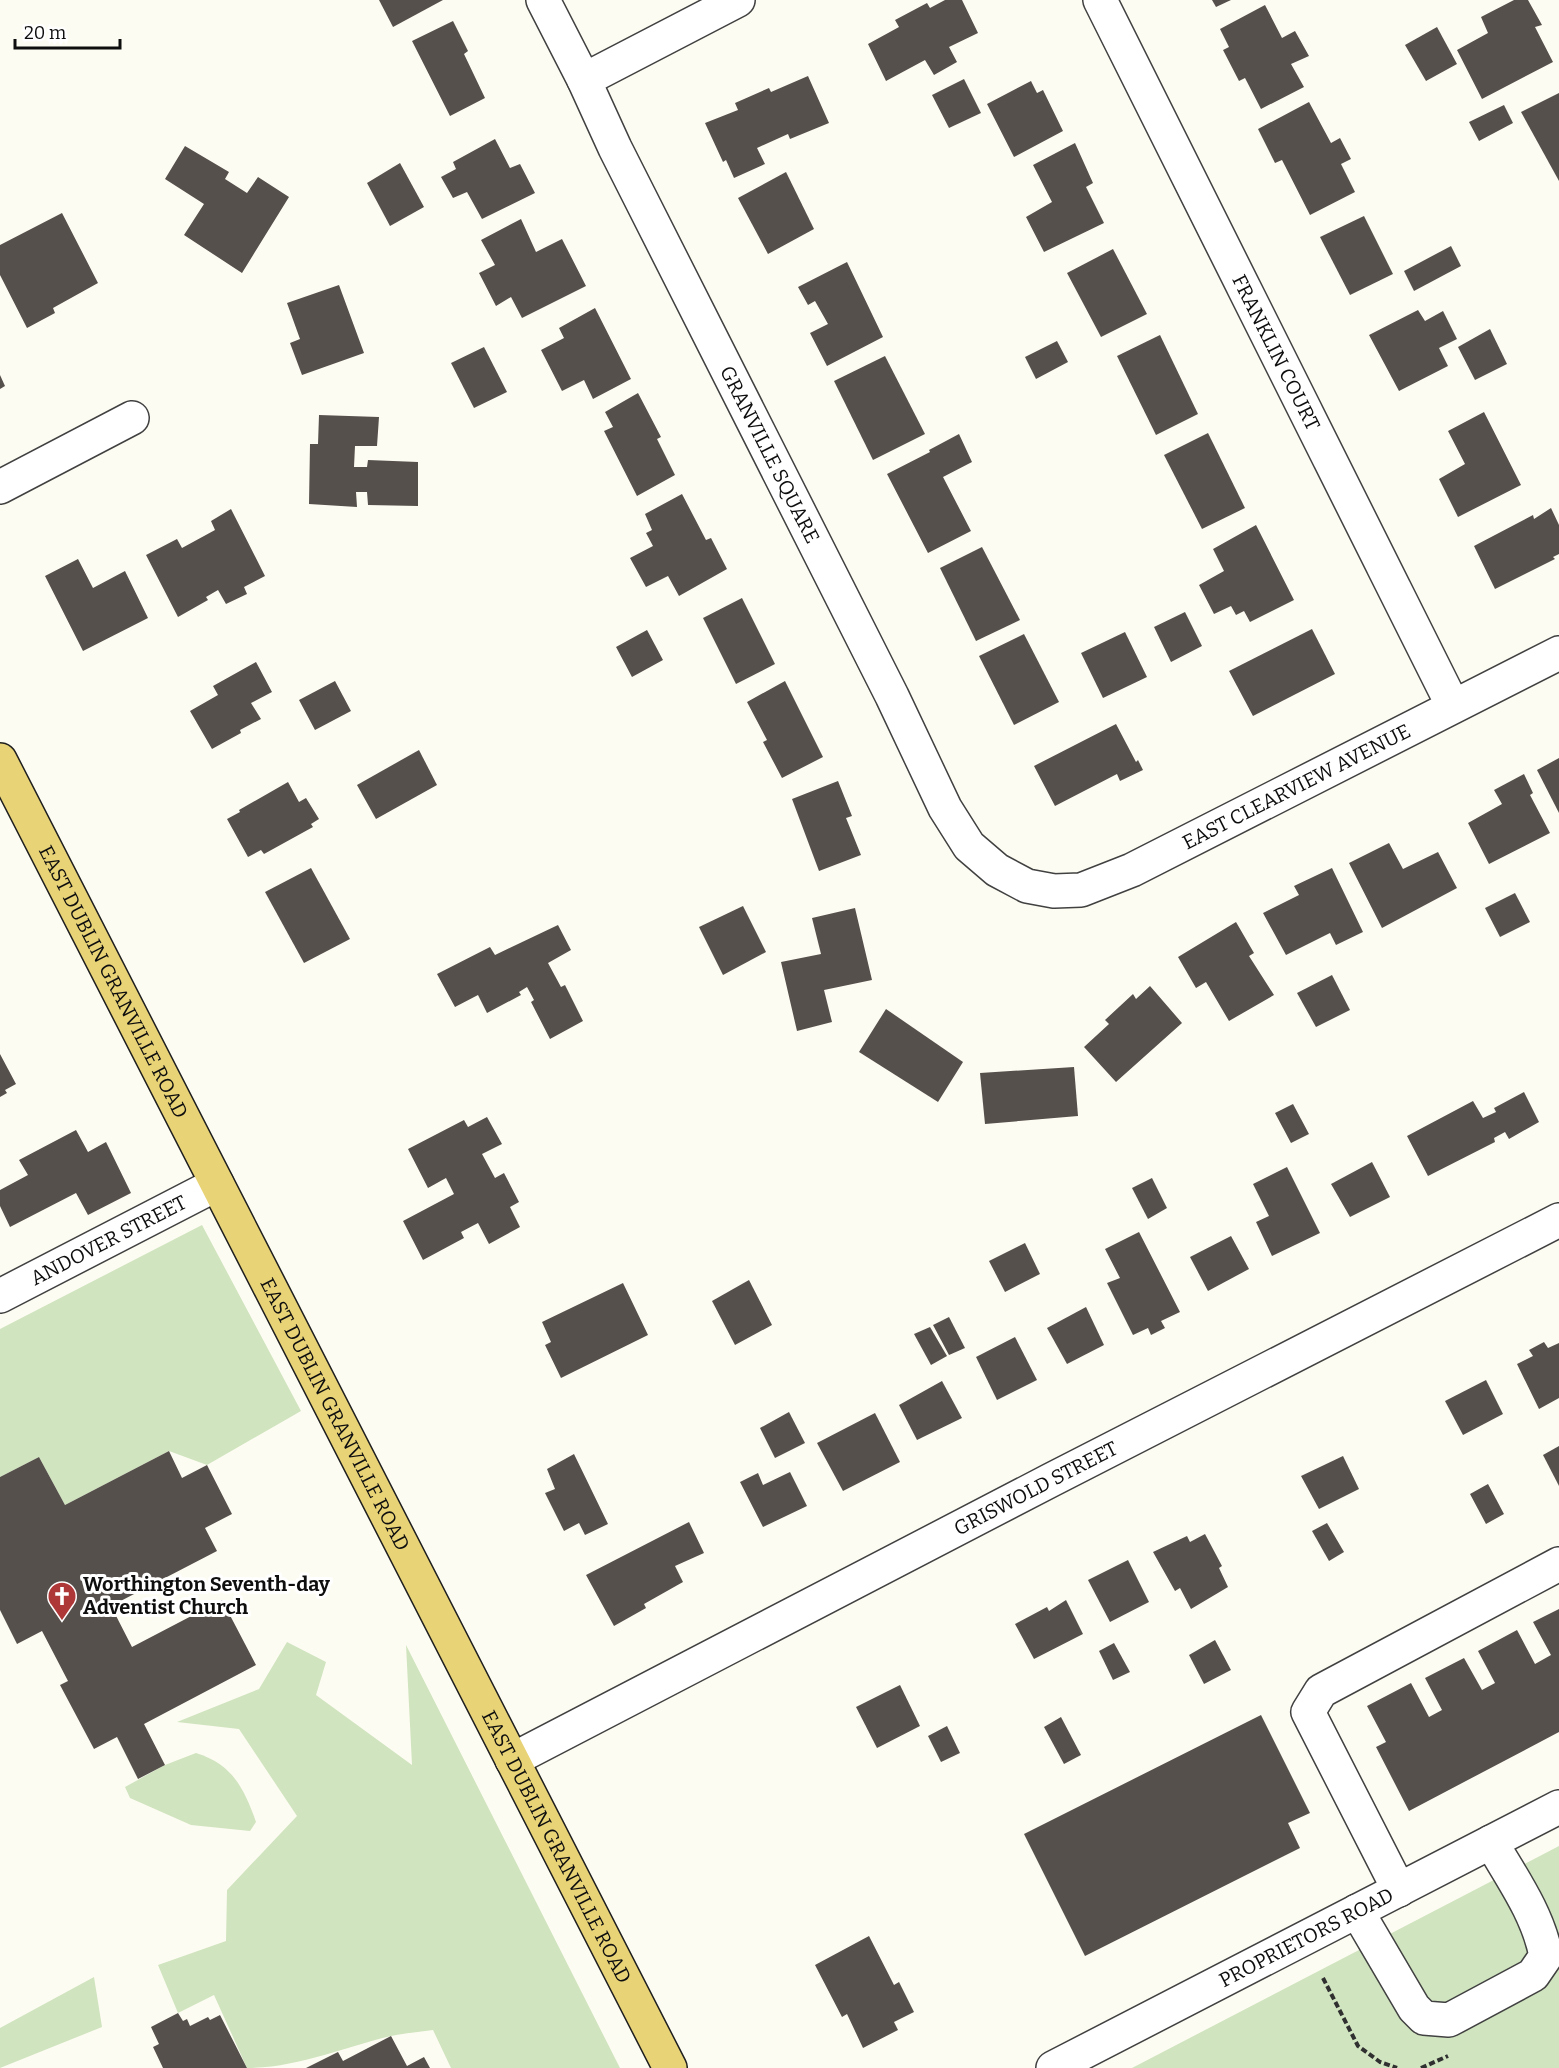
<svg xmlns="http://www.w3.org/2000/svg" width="1559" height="2068" viewBox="0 0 1559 2068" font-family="Bitter,serif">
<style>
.green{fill:#d0e4bf}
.building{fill:#56504c}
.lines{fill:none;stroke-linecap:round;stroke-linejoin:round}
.minor-casing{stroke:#414141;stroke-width:36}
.major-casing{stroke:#1f1f1f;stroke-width:36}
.path{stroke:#303030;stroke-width:4;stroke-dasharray:6 3;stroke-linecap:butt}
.minor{stroke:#fff;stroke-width:33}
.major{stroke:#e8d377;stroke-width:33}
.labels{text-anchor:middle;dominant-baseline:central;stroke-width:6;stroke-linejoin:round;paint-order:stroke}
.street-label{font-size:20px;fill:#0e0e0e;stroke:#fff}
.poi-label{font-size:20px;font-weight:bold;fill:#0e0e0e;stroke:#fff;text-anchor:start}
</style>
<rect width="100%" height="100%" fill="#fdfcf2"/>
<!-- green -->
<g class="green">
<path d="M202 1225 301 1411 207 1465 169 1451 65 1505 39 1457 0 1477V1329Z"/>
<path d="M287 1642 326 1662 316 1695 412 1765 406 1645 620 2068H451L433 2030C419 2032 405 2033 391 2036 344 2047 297 2068 247 2068L214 1995 178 2013 158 1965 226 1941 227 1890 297 1816 239 1729 177 1722 259 1689Z"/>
<path d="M196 1753C232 1764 244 1788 256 1822L250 1831 191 1825 130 1798 125 1787 165 1765Z"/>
<path d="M1559 1846V2068H1132Z"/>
<path d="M94 1977 102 2027 0 2068V2028Z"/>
</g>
<!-- building -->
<g class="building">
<path d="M379 0H443L393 27Z"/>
<path d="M945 0H962L978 33 949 47 957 62 934 75 925 60 886 81 868 44 899 27 895 20 927 3 930 8Z"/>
<path d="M1212 0H1231L1216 7Z"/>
<path d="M1514 0H1528L1542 25 1535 27 1553 62 1482 99 1457 50 1488 33 1481 17Z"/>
<path d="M1265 5 1282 38 1295 31 1309 56 1291 64 1304 87 1261 109 1245 78 1239 81 1223 50 1229 47 1220 29Z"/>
<path d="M453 21 468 51 464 54 485 98 450 116 412 41Z"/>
<path d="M1437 27 1457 64 1426 81 1405 45Z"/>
<path d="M808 76 829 123 790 139 788 134 757 148 765 164 734 178 726 160 723 162 705 123 738 110 735 103 769 88 771 92Z"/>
<path d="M964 79 981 113 949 128 932 95Z"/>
<path d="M1031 81 1037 93 1043 90 1063 131 1014 157 987 104Z"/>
<path d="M1559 93V181L1521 112Z"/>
<path d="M1309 102 1331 143 1340 138 1351 159 1341 164 1355 192 1310 215 1282 160 1275 163 1258 129Z"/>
<path d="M1504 105 1513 123 1479 141 1469 122Z"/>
<path d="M495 139 510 168 520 164 535 193 482 219 467 192 453 198 441 177 456 169 453 162Z"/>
<path d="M1075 143 1093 183 1086 187 1104 223 1044 252 1026 217 1052 202 1033 165Z"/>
<path d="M185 146 229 172 225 179 247 193 258 177 289 197 242 273 184 235 204 204 165 179Z"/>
<path d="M400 163 424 207 390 226 367 183Z"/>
<path d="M786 172 814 229 768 254 738 198Z"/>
<path d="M62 213 98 283 53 308 55 313 27 328 0 275V245Z"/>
<path d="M1364 216 1393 274 1350 295 1320 237Z"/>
<path d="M521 219 536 252 562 239 586 286 522 318 511 297 496 306 479 273 495 265 481 240Z"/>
<path d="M1451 246 1461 266 1414 291 1404 271Z"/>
<path d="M1113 249 1147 314 1101 337 1067 273Z"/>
<path d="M847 262 883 337 827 366 810 333 828 324 815 301 808 305 798 287Z"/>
<path d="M339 285 364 353 302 375 290 343 300 339 287 303Z"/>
<path d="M595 308 631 379 593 399 584 380 562 391 541 350 564 338 559 328Z"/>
<path d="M1418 310 1425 321 1443 311 1457 339 1439 348 1448 366 1399 391 1369 335Z"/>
<path d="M1490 329 1507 364 1475 380 1458 347Z"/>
<path d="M1160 335 1198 414 1156 435 1117 356Z"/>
<path d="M1057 341 1068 362 1036 379 1025 357Z"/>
<path d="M484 347 507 392 474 408 451 363Z"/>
<path d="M885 356 925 434 873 460 834 381Z"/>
<path d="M0 375 5 386 0 389Z"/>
<path d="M638 393 661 437 657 439 675 475 637 496 604 431 613 427 605 412Z"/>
<path d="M1484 412 1521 485 1458 517 1439 479 1465 464 1448 431Z"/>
<path d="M319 415 379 417 377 446H355L354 467H367L368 460 418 462V506L368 505 367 492H356L357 507 309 504 310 444H318Z"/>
<path d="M1208 433 1245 508 1202 529 1164 455Z"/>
<path d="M959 434 972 462 943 477 971 531 928 553 887 474 930 452 929 450Z"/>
<path d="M682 494 706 540 711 538 727 569 679 596 668 576 646 587 630 558 653 546 646 533 652 530 645 514Z"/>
<path d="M1551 508 1559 525V554L1553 557 1555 559 1495 589 1474 546 1533 515 1534 519Z"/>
<path d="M231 509 265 576 244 587 247 594 226 604 218 590 206 597 208 600 178 617 146 555 177 539 182 548 215 530 211 521Z"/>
<path d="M1256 525 1294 600 1250 622 1244 611 1236 615 1231 606 1214 614 1199 585 1224 571 1213 549Z"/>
<path d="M982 547 1020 620 976 641 940 568Z"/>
<path d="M78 559 93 588 125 571 148 618 83 651 45 576Z"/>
<path d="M742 598 775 664 736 684 703 618Z"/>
<path d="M1185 612 1202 646 1171 662 1154 627Z"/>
<path d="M1312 629 1335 674 1253 716 1229 671Z"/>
<path d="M647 630 663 660 632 677 616 647Z"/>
<path d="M1125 632 1147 677 1103 698 1081 653Z"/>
<path d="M1024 634 1059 702 1014 725 979 656Z"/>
<path d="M256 662 272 692 251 703 261 719 240 730 241 733 212 749 190 711 218 695 213 686Z"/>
<path d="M335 681 351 711 315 730 299 700Z"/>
<path d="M785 681 823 757 782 778 763 742 767 740 747 702Z"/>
<path d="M1116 724 1136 762 1138 760 1143 770 1120 781 1117 774 1055 806 1034 766Z"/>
<path d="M419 750 437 785 376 819 357 785Z"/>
<path d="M1559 758V813L1537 770Z"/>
<path d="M1524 774 1533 793 1530 795 1550 833 1489 864 1468 823 1502 804 1494 790Z"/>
<path d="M838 781 852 816 846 818 861 855 819 871 792 799Z"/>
<path d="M288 782 299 802 306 798 319 819 311 824 313 827 264 854 261 850 248 857 227 819 240 812 239 810Z"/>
<path d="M1389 843 1403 869 1438 852 1457 888 1382 928 1349 863Z"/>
<path d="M311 868 350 939 304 963 265 892Z"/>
<path d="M1332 868 1363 932 1336 945 1330 933 1286 955 1263 913 1299 895 1294 886Z"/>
<path d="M1515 893 1530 922 1500 937 1485 908Z"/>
<path d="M743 906 766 952 723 975 699 927Z"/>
<path d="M855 908 872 980 824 990 832 1022 797 1031 781 962 821 954 812 918Z"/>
<path d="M1236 922 1254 953 1249 956 1274 995 1229 1021 1206 982 1196 988 1178 957Z"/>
<path d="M558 925 571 950 548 963 561 987 565 985 583 1021 550 1039 531 1002 534 1000 527 987 519 992 521 995 487 1013 478 995 455 1007 437 974 490 947 495 955Z"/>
<path d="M1332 975 1350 1010 1316 1027 1297 993Z"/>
<path d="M1150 986 1182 1023 1116 1082 1084 1047 1109 1024 1105 1020 1133 994 1136 999Z"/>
<path d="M886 1009 963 1062 938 1102 859 1052Z"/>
<path d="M0 1054 16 1084 5 1090 7 1093 0 1097Z"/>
<path d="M1074 1067 1078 1116 985 1124 980 1073Z"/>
<path d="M1524 1092 1539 1122 1509 1139 1505 1132 1494 1138 1495 1142 1428 1176 1407 1136 1473 1101 1483 1118 1496 1112 1494 1108Z"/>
<path d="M1293 1104 1309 1134 1291 1143 1275 1113Z"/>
<path d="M487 1117 502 1144 482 1154 495 1178 504 1173 519 1202 510 1207 520 1227 489 1244 478 1223 461 1232 464 1238 423 1260 403 1221 454 1194 446 1178 428 1188 408 1149 464 1120 468 1127Z"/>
<path d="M76 1130 88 1152 106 1142 131 1193 88 1215 76 1193 10 1227 0 1206V1190L28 1175 19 1160Z"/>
<path d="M1372 1162 1390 1197 1350 1217 1331 1184Z"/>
<path d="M1287 1167 1320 1233 1272 1256 1256 1222 1269 1216 1253 1184Z"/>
<path d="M1152 1178 1167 1208 1148 1219 1132 1188Z"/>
<path d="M1139 1232 1180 1312 1161 1321 1165 1328 1151 1335 1148 1328 1133 1335 1107 1283 1120 1278 1105 1249Z"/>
<path d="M1231 1236 1249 1269 1208 1291 1190 1257Z"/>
<path d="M1025 1243 1040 1274 1005 1292 989 1261Z"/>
<path d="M749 1280 772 1325 735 1345 712 1301Z"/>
<path d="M623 1283 648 1335 561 1378 545 1345 551 1342 542 1322Z"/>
<path d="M1086 1307 1104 1345 1067 1364 1047 1328Z"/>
<path d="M949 1317 965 1348 949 1355 933 1325Z"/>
<path d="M930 1327 947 1356 931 1365 914 1334Z"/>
<path d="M1015 1337 1037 1380 997 1400 976 1357Z"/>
<path d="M1544 1342 1548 1348 1559 1343V1398L1539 1409 1517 1364 1533 1356 1529 1350Z"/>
<path d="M1486 1380 1503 1414 1463 1435 1445 1401Z"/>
<path d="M942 1381 962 1418 917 1440 899 1405Z"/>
<path d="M789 1412 805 1443 775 1458 760 1428Z"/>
<path d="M875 1413 900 1462 843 1491 817 1443Z"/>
<path d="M1559 1446V1486L1543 1455Z"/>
<path d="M169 1451 182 1478 207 1465 232 1514 205 1528 217 1551 111 1606 132 1647 222 1600 256 1665 144 1724 165 1765 138 1779 117 1737 94 1749 60 1685 68 1681 42 1631 17 1644 0 1610V1477L39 1457 65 1505Z"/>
<path d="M574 1454 608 1524 585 1535 579 1523 564 1531 545 1493 555 1489 547 1469Z"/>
<path d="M1343 1456 1359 1489 1319 1509 1301 1476Z"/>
<path d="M790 1472 807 1506 763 1527 740 1482 758 1473 763 1485Z"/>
<path d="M1488 1484 1504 1514 1486 1524 1470 1494Z"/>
<path d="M689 1522 704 1553 675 1566 683 1582 644 1604 646 1608 614 1626 586 1575Z"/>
<path d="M1327 1523 1344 1552 1329 1561 1312 1531Z"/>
<path d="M1205 1534 1222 1566 1219 1568 1228 1587 1191 1609 1180 1588 1175 1591 1153 1552 1187 1536 1190 1542Z"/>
<path d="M1128 1560 1149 1602 1110 1622 1088 1580Z"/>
<path d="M1066 1600 1083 1634 1034 1659 1015 1624 1047 1607 1049 1611Z"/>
<path d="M1559 1609V1732L1409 1811 1376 1747 1386 1742 1367 1706 1411 1683 1429 1717 1442 1710 1425 1678 1464 1658 1482 1690 1495 1683 1478 1651 1517 1630 1535 1664 1551 1655 1533 1622Z"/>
<path d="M1215 1640 1231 1670 1204 1684 1189 1655Z"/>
<path d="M1114 1643 1130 1672 1113 1680 1099 1651Z"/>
<path d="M900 1685 920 1726 877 1748 856 1707Z"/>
<path d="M1261 1715 1310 1813 1288 1823 1300 1848 1085 1956 1024 1834Z"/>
<path d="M1061 1717 1081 1755 1064 1764 1044 1727Z"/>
<path d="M947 1726 960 1753 941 1762 928 1736Z"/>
<path d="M869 1936 894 1985 899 1982 914 2012 894 2022 898 2030 863 2048 847 2014 842 2017 815 1965Z"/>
<path d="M178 2013 183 2021 187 2019 190 2026 208 2017 210 2020 220 2015 247 2068H163L153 2047 159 2044 151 2027Z"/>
<path d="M391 2036 407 2066 424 2057 430 2068H306L338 2052 343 2061Z"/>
</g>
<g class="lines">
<!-- minor casing -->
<g class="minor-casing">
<g id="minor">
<path id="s1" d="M543 0 584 80 615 148 892 696 945 808 969 846 997 870 1027 886 1054 891 1081 890 1132 870 1559 653"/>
<path id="s2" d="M1100 0 1453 706"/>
<path d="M584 80 738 0"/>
<path d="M0 487 132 418"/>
<path id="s3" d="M0 1296 217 1184"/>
<path id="s4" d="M512 1760 1051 1480 1559 1220"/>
<path d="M1399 1890 1308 1712 1321 1691 1559 1564"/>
<path d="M1357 1911 1414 2008 1424 2018 1449 2020 1533 1975 1546 1956C1538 1914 1512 1878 1491 1842"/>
<path id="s5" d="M1053 2068 1559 1807"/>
</g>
</g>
<!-- major casing -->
<g class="major-casing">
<g id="major">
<path id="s6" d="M0 760 670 2068"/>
</g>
</g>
<!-- path -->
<g class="path">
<path d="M1323 1978 1358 2046 1380 2062 1397 2068"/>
<path d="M1421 2068 1448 2056"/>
</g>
<!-- minor -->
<use href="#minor" class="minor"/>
<!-- major -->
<use href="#major" class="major"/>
</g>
<!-- icons -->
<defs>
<g id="church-pin" transform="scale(1.5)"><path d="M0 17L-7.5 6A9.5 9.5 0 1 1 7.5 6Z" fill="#ae3837" stroke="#fff"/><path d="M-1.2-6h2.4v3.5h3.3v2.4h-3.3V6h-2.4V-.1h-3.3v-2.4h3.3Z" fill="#fff"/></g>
</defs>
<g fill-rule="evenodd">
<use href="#church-pin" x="62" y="1596"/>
</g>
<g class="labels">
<!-- street labels -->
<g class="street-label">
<text stroke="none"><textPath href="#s2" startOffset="394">FRANKLIN COURT</textPath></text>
<text stroke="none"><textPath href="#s1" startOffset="508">GRANVILLE SQUARE</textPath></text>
<text stroke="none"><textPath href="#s1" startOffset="1312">EAST CLEARVIEW AVENUE</textPath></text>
<text stroke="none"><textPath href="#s6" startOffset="249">EAST DUBLIN GRANVILLE ROAD</textPath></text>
<text stroke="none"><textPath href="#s3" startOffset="122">ANDOVER STREET</textPath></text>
<text stroke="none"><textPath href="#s6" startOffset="735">EAST DUBLIN GRANVILLE ROAD</textPath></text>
<text stroke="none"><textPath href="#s4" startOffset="590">GRISWOLD STREET</textPath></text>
<text stroke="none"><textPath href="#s6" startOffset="1221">EAST DUBLIN GRANVILLE ROAD</textPath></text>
<text stroke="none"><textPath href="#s5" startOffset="285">PROPRIETORS ROAD</textPath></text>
</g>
<!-- poi labels -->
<g class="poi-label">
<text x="83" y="1584">Worthington Seventh-day<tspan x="83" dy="23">Adventist Church</tspan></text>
</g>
</g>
<!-- scale -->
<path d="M15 39v9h105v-9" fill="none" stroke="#0e0e0e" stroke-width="3"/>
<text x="24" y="39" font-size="18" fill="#0e0e0e" stroke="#ffffff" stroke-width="4.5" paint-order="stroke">20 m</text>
</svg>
